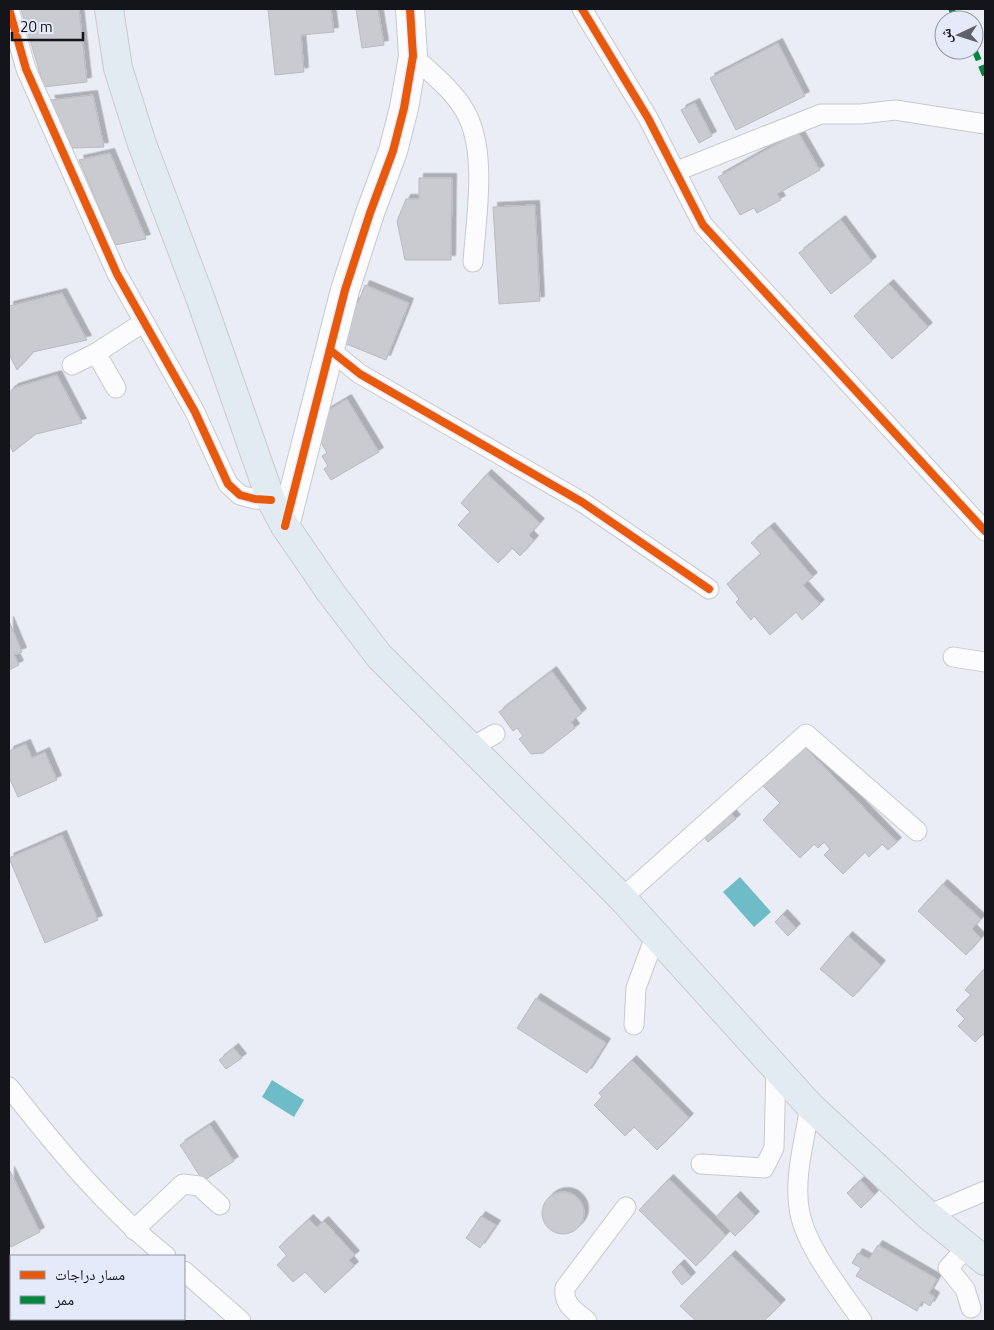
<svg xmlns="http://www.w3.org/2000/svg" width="994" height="1330" viewBox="0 0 994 1330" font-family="'Titillium Web','Noto Naskh Arabic',sans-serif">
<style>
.water{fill:#6dbcc8}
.building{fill:#cacad1;stroke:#babac0;filter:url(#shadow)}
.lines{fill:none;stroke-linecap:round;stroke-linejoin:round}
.street-casing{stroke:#c7c9d0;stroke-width:21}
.secondary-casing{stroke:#c7c9d0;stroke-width:30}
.primary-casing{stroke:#c9cacd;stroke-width:30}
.street{stroke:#fcfcfe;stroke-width:19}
.secondary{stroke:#fcfcfe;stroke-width:28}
.primary{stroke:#e3ebf2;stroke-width:28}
.quiet{stroke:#00873e;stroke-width:6;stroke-dasharray:12 6;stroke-linecap:butt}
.cycleway-casing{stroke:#e5eafa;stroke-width:11}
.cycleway{stroke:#e8590c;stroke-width:8}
</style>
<defs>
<filter id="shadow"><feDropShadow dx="4.5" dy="-4.5" stdDeviation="0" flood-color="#0004"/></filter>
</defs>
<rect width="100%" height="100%" fill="#eaedf5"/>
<!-- water -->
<g class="water">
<path d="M740 877 771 912 754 927 723 892Z"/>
<path d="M272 1080 304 1100 294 1117 262 1097Z"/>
</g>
<!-- building -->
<g class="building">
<path d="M21 9H79L87 82 44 87Z"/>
<path d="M268 9H331L334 32 301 35 304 72 275 75Z"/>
<path d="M356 9H378L384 45 362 48Z"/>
<path d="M778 43 805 96 736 130 710 78Z"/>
<path d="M93 95 104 147 72 148 50 100Z"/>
<path d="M695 103 712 136 699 143 681 110Z"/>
<path d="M798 132 820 170 777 194 781 200 757 213 754 208 740 215 718 177Z"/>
<path d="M110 153 146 239 115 245 79 160Z"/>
<path d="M419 178H452L451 260H405L397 221 406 199H419Z"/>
<path d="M535 205 540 301 499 304 493 207Z"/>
<path d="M841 220 872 261 831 294 799 253Z"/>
<path d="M889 284 928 327 892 359 854 316Z"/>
<path d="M365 285 409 303 386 360 339 341 350 301 358 303Z"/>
<path d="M62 293 87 340 33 352 17 370 9 354V306Z"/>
<path d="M57 375 82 423 36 434 13 452 9 443V392L14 388Z"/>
<path d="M347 399 379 452 331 480 324 469 328 466 322 456 327 453 320 440 325 436 317 424V417Z"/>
<path d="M487 474 540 523 529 535 534 540 520 556 512 548 498 563 458 525 470 512 461 503Z"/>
<path d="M770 527 813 577 803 585 820 604 802 620 796 612 770 635 754 616 751 620 736 602 739 599 727 584 761 554 751 543Z"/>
<path d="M9 621 22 652 14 655 19 665 9 670Z"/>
<path d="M552 671 582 713 571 722 575 728 543 753 531 754 519 739 523 736 517 728 513 731 499 712Z"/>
<path d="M26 744 32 758 45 752 57 780 18 797 9 777V751Z"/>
<path d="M802 744 897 842 888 850 882 844 869 857 865 852 843 874 824 855 830 849 824 842 818 848 814 844 800 858 763 820 780 803 761 784Z"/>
<path d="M727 809 736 819 708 842 700 831Z"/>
<path d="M62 835 98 920 45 943 9 858Z"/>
<path d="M943 884 981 919 972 929 981 938 966 955 918 911Z"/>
<path d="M783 914 796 928 788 936 775 922Z"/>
<path d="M848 936 881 965 853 997 820 969Z"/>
<path d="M985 968V1037L983 1034 975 1042 958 1026 965 1019 956 1010 971 995 965 990Z"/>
<path d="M536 998 606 1043 587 1073 517 1028Z"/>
<path d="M234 1048 242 1058 226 1069 219 1060Z"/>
<path d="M632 1060 689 1118 657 1150 634 1127 625 1136 594 1105 602 1097 599 1093Z"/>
<path d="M210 1125 234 1161 203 1181 180 1145Z"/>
<path d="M10 1171 40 1232 11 1247 9 1243Z"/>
<path d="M669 1179 726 1235 696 1266 639 1210Z"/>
<path d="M861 1180 874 1195 861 1208 847 1193Z"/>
<circle cx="563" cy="1213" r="21"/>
<path d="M736 1196 755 1216 735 1236 716 1217Z"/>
<path d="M481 1216 496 1225 480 1248 466 1238Z"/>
<path d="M309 1219 317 1227 324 1221 355 1255 349 1260 354 1266 325 1293 305 1272 293 1282 277 1265 287 1256 279 1247Z"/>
<path d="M878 1245 937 1279 929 1293 935 1297 930 1306 922 1301 917 1311 856 1276 861 1268 852 1263 858 1253 869 1259Z"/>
<path d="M731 1255 781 1304 764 1321H696L680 1306Z"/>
<path d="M680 1264 691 1277 682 1285 672 1272Z"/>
</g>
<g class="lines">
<!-- street casing -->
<g class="street-casing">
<g id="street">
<path d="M9 9 26 69 117 274 195 412 228 484 240 495 255 499 271 500"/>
<path d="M582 9 648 118 703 225 985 531"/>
<path d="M413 56C431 73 452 89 465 111 488 151 476 218 473 262"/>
<path d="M677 171 821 114H861L895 110 985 124"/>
<path d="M330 350 360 374 582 502 709 589"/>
<path d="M72 365 96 353"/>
<path d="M116 388 96 353 144 322"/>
<path d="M953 657 985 662"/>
<path d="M472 747 495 734"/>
<path d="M622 898 806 734 917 831"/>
<path d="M634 1025 636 988 656 934"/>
<path d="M9 1087C56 1147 106 1208 166 1256"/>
<path d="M810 1106C805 1139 794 1175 799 1208 804 1245 841 1290 862 1321"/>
<path d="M701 1164 764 1168 774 1148 776 1067"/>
<path d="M928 1215 985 1191"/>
<path d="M134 1230 183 1184 199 1186 220 1205"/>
<path d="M967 1247 948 1268 965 1289 971 1308"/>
<path d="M184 1271 241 1321"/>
<path d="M587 1321C575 1311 563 1305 565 1288L626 1207"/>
</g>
</g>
<!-- secondary casing -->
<g class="secondary-casing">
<path id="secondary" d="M285 526 345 290 370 213 393 151 404 108 413 56 410 9"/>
</g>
<!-- primary casing -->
<g class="primary-casing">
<path id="primary" d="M109 9 118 68 142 144 201 300 271 500 285 526 331 593 379 656 622 898 810 1106 928 1215 985 1261"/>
</g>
<!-- street -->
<use href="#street" class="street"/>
<!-- secondary -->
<use href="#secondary" class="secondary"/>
<!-- primary -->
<use href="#primary" class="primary"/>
<!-- quiet -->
<g class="quiet">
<path d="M951 9 958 20"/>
<path d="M974 49 985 75"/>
</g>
<!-- cycleway casing -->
<g class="cycleway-casing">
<g id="cycleway">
<path d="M9 9 26 69 117 274 195 412 228 484 240 495 255 499 271 500"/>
<path d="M582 9 648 118 703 225 985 531"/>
<path d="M330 350 360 374 582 502 709 589"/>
<path d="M285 526 345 290 370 213 393 151 404 108 413 56 410 9"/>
</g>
</g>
<!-- cycleway -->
<use href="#cycleway" class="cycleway"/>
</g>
<!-- border -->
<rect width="994" height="1330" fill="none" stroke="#13151a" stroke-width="20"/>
<!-- legend -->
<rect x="10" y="1255" width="175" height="65" fill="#e5eafa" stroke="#9195a0"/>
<rect x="20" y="1271" width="25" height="8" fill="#e8590c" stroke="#9195a0"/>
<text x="55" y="1280" font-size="15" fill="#13151a">مسار دراجات</text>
<rect x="20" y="1296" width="25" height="8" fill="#00873e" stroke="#9195a0"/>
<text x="55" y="1305" font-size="15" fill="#13151a">ممر</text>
<!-- north arrow -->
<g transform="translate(959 35) rotate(266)"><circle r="24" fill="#e5eafa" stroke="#9195a0"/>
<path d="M0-4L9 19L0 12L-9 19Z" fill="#5e6167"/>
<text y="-8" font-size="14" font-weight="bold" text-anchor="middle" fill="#13151a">ش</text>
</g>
<!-- scale -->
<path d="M12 32v8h71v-8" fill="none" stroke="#13151a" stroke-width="2.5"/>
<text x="20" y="32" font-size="15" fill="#13151a" stroke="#e5eafa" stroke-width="4" paint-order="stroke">20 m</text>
</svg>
